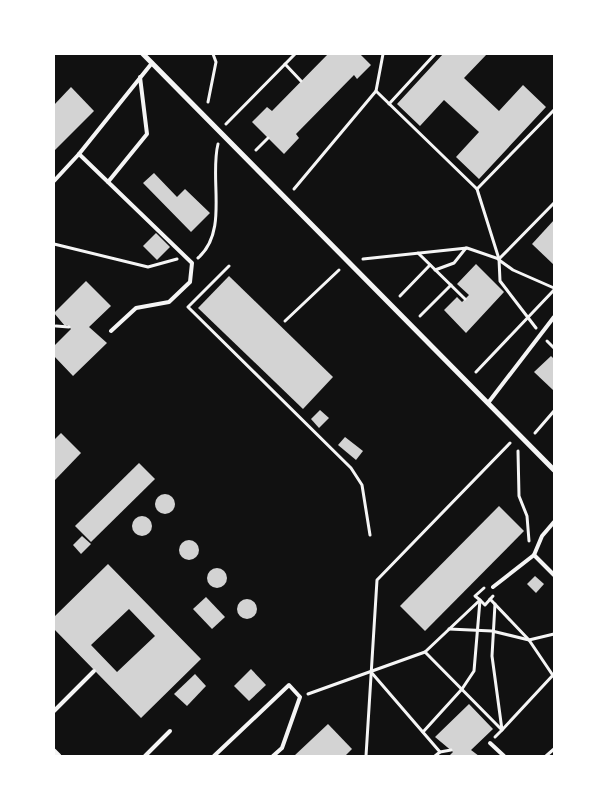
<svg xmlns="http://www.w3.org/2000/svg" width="608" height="810" viewBox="0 0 608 810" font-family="'Source Sans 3',sans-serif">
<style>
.building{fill:#d3d3d3;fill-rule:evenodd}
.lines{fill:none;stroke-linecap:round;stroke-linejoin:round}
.path{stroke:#f5f5f5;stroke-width:3}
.service{stroke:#f5f5f5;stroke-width:4}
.minor{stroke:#f5f5f5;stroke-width:5}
</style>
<rect width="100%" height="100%" fill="#111"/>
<!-- building -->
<g class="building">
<path d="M328 54H360L371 65 357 79 354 75 296 134 299 138 284 154 252 122 267 107 272 111Z"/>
<path d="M443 54H487L464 78 499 111 523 85 546 107 479 179 456 157 479 132 444 100 420 126 397 104Z"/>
<path d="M71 87 94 111 54 151V105Z"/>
<path d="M154 173 177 197 185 189 210 213 191 232 143 183Z"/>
<path d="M554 220V265L532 244Z"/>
<path d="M156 233 170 247 157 260 143 246Z"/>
<path d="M476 264 504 292 466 333 444 310 457 297 462 302 469 295 457 284Z"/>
<path d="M229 276 333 377 303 409 198 308Z"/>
<path d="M86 281 111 306 89 327 107 343 73 376 54 356V346L71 329 67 325 65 326 54 313Z"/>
<path d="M551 356 554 359 553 390 534 372Z"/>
<path d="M320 410 329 418 319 428 311 419Z"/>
<path d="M61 433 81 453 55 480 54 440Z"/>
<path d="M345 437 363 451 356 460 338 445Z"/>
<path d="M139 463 155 479 91 542 75 526Z"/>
<circle cx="165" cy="504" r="10"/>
<path d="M499 506 524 531 425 631 400 606Z"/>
<circle cx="142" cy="526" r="10"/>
<path d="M82 536 91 544 81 554 73 545Z"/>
<circle cx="189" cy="550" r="10"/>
<path d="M108 564 201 659 141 718 54 629V617ZM129 609 155 636 117 672 91 645Z"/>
<circle cx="217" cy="578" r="10"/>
<path d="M535 576 544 584 536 593 527 584Z"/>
<path d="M206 597 225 617 212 629 193 609Z"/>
<circle cx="247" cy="609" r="10"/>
<path d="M251 669 266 685 249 701 234 686Z"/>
<path d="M195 674 206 686 187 706 174 694Z"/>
<path d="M469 704 493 729 471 750 479 756H449L453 752 435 737Z"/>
<path d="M328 724 352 749 345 756H294Z"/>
</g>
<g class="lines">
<!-- path -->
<g class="path">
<path d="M383 54 376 91 477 189 554 110"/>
<path d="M285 64 301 81"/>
<path d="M208 102 216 62 213 54"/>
<path d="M389 104 435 54"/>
<path d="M226 124 295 54"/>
<path d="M256 150 268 138"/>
<path d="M294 189 376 91"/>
<path d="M477 189 499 259 500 281 536 328"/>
<path d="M54 244 148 267 177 259"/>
<path d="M418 253 465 299"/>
<path d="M198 258C229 231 209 179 218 144"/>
<path d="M363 259 467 248 499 259 554 203"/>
<path d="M499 260 513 270 554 288"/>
<path d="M229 266 188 307 351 468 362 485 370 535"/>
<path d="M435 270 454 263 466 248"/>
<path d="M400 296 430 265"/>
<path d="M420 316 451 285"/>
<path d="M285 321 339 270"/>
<path d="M56 326 69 327"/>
<path d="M547 341 554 348"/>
<path d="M476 372 554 290"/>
<path d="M535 433 554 411"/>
<path d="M518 451 519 496 527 516 529 541"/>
<path d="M490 599 529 640 554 677"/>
<path d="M495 604 492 656 502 730 554 674"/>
<path d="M449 629 492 631 529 640 554 634"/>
<path d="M425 652 502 730 495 737"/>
<path d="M371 672 440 752 435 756"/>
<path d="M308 694 425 652 480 600 485 605 493 596"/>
<path d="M423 732 462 689 474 671 480 600 475 596 484 588"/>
<path d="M440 752 451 750"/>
<path d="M366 756 377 580 510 443"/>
<path d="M546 756 554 749"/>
</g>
<!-- service -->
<g class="service">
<path d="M79 154 192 263 190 282 169 302 136 308 111 331"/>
<path d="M54 181 79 154 152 63"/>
<path d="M108 182 147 134 140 77"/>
<path d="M488 403 554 317"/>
<path d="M534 555 554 575"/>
<path d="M493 587 534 555 542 536 554 522"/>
<path d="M54 711 94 671"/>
<path d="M490 743 504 756"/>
<path d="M145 756 170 731"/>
<path d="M214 756 289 685 300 697 282 748 273 756"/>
</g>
<!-- minor -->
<g class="minor">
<path d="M143 54 554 470"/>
<path d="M54 751 59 756"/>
</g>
</g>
<!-- border -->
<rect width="608" height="810" fill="none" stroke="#ffffff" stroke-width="110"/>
</svg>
